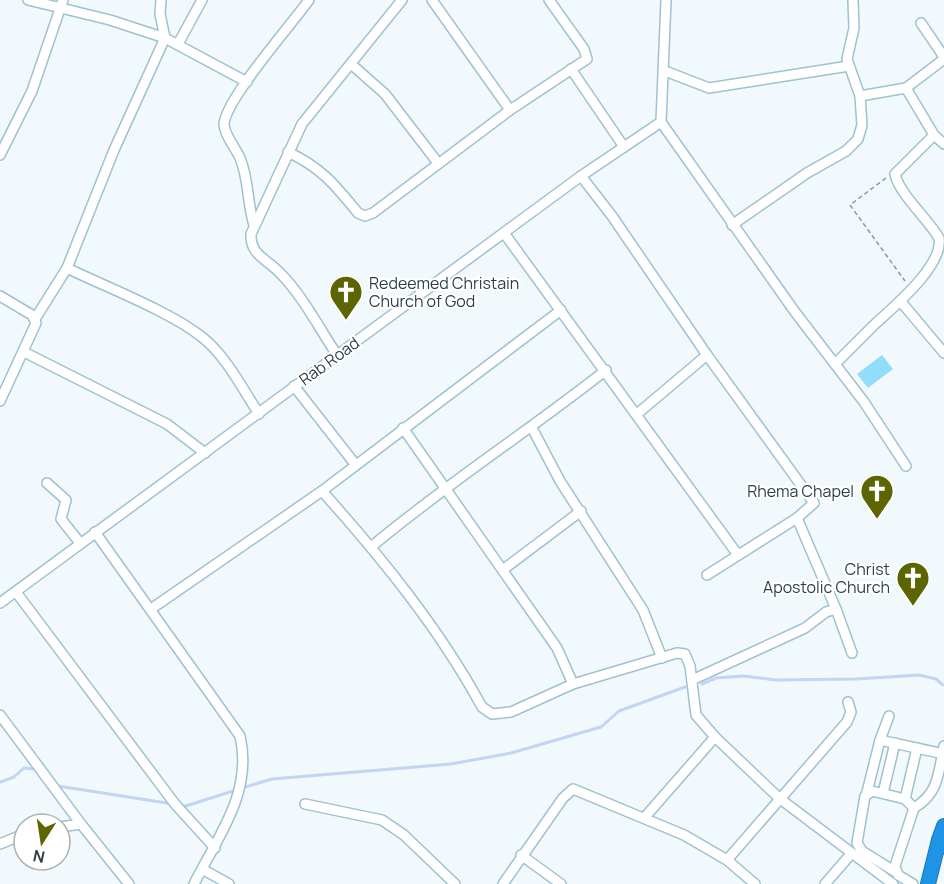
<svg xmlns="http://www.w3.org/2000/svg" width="944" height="884" viewBox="0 0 944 884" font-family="Manrope,sans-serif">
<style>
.green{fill:#90defc}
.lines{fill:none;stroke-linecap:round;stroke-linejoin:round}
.stream{stroke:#c4d3f6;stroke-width:3}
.minor-casing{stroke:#9ec2d0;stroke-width:12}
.highway-casing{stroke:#2476ad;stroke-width:16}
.path{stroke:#8c989c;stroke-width:1.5;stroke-dasharray:4.5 3;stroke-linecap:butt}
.minor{stroke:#fff;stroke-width:9}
.highway{stroke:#1e94e6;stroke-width:14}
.labels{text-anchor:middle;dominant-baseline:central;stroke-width:4.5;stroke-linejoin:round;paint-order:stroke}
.poi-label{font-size:16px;fill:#2f3e43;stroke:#fff;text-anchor:end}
.street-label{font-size:16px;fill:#2f3e43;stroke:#fff}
</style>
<rect width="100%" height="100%" fill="#f1f9fc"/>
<!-- green -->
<path class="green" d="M882 355 893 369 868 388 857 374Z"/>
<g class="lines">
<!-- stream -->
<g class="stream">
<path d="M702 684 716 678 743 676 776 680 856 679 919 675 936 679 943 685"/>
<path d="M0 782 14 777 24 768 36 769"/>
<path d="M58 786 173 804"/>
<path d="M242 788 272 779 451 764 511 753 601 727 619 711 685 687"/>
<path d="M179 805 186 806 236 790"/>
</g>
<!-- minor casing -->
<g class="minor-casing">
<g id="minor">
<path d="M28 0 110 20 165 38 247 82"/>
<path d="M432 0 510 110"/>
<path d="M666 0 661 122 795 312 864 402 906 466"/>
<path d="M921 23 944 57"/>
<path d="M178 44 202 0"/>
<path d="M351 64 385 94 438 163"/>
<path d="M571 69 624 147"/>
<path d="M665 71 709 88 849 66"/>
<path d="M906 88 944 59"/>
<path d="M860 96 906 88 934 135 944 144"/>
<path d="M288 152C322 168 335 185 358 213L365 216 373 213 510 110 587 59 584 49 549 0"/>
<path d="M0 155 32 91 63 0"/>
<path d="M581 176 612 216 707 355 814 503 797 518 707 575"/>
<path d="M254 225C247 203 249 179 240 158 235 147 225 136 224 125 224 101 292 24 309 0"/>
<path d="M732 225 807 173 846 151 858 139 862 125 860 96 847 59 854 28 853 0"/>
<path d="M504 233 738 555"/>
<path d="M67 268C106 287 169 311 202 337 226 356 242 388 259 414"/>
<path d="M0 296 32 315 36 323 0 401"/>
<path d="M902 303 944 353"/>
<path d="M35 319 67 268 114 150 165 38 160 14 161 0"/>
<path d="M24 352 167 424 205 453"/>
<path d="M337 355C319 328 303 296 280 273 267 259 250 255 251 234L302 124 402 0"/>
<path d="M835 364C848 351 861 338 874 325 891 309 944 266 939 238 929 220 899 194 895 174L934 135"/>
<path d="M294 386 355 464"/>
<path d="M637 414 707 355"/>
<path d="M403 428 557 648 573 684"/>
<path d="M532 428 560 481 643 610 662 658"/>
<path d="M47 483 66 500 61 519 80 543"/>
<path d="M322 491C381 557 439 628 482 707L492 714 511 712 573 684 677 653 685 654 690 666 696 715 715 737 779 798 893 884"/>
<path d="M95 532 240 736C253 793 218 836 194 884"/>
<path d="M371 547C446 484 529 431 606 370"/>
<path d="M504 569 581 511"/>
<path d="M16 592 175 804 215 848"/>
<path d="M0 603 581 176 661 122"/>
<path d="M151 609 322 491 561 310"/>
<path d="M836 609 852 653"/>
<path d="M692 680 805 628 826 612 836 609 797 518"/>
<path d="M0 715 81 824 129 884"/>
<path d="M880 740 944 754"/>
<path d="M867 792 880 740 889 716"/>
<path d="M883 793 895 743"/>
<path d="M905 799 917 748"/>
<path d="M305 804 382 820 404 835 455 884"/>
<path d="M645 817 715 737"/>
<path d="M60 827 81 824"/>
<path d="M0 844 24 834"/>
<path d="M521 855 561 884"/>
<path d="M727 860 847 722 851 712 848 702"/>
<path d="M202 869 229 884"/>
<path d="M894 871 862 851 857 843 865 796 872 791 905 799 914 808"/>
<path d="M503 884 563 798 573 789 684 835 727 860 755 884"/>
<path d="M825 884 851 854"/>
<path d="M913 884 898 875 895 866 914 808C939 793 938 774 944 746"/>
</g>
</g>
<!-- highway casing -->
<g class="highway-casing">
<g id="highway">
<path d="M941 847 939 840 944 826"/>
<path d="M928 884 939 840"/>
</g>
</g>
<!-- path -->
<path class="path" d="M886 178 850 205 905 281"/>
<!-- minor -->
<use href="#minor" class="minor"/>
<!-- highway -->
<use href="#highway" class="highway"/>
</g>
<!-- icons -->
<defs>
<g id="church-pin" transform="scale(1.725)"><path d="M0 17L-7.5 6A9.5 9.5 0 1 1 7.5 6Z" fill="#5d6402" stroke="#fff"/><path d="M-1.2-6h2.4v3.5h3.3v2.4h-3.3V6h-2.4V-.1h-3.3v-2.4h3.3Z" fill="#fff"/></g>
</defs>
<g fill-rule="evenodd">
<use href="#church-pin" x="346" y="292"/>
<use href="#church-pin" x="877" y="491"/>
<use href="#church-pin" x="913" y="578"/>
</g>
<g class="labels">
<!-- poi labels -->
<g class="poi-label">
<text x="369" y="283" text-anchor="start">Redeemed Christain<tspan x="369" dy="18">Church of God</tspan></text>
<text x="854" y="491">Rhema Chapel</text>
<text x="890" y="569">Christ<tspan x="890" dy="18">Apostolic Church</tspan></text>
</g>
<!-- street labels -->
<g class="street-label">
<text transform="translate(329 361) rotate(-36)">Rab Road</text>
</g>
</g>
<!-- north arrow -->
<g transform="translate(42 842) rotate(192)"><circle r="28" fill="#ffffff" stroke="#acb2b4" stroke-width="1.5"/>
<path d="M0-4.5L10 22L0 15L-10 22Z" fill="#5d6402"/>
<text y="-9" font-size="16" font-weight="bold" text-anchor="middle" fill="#2f3e43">N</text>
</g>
</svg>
